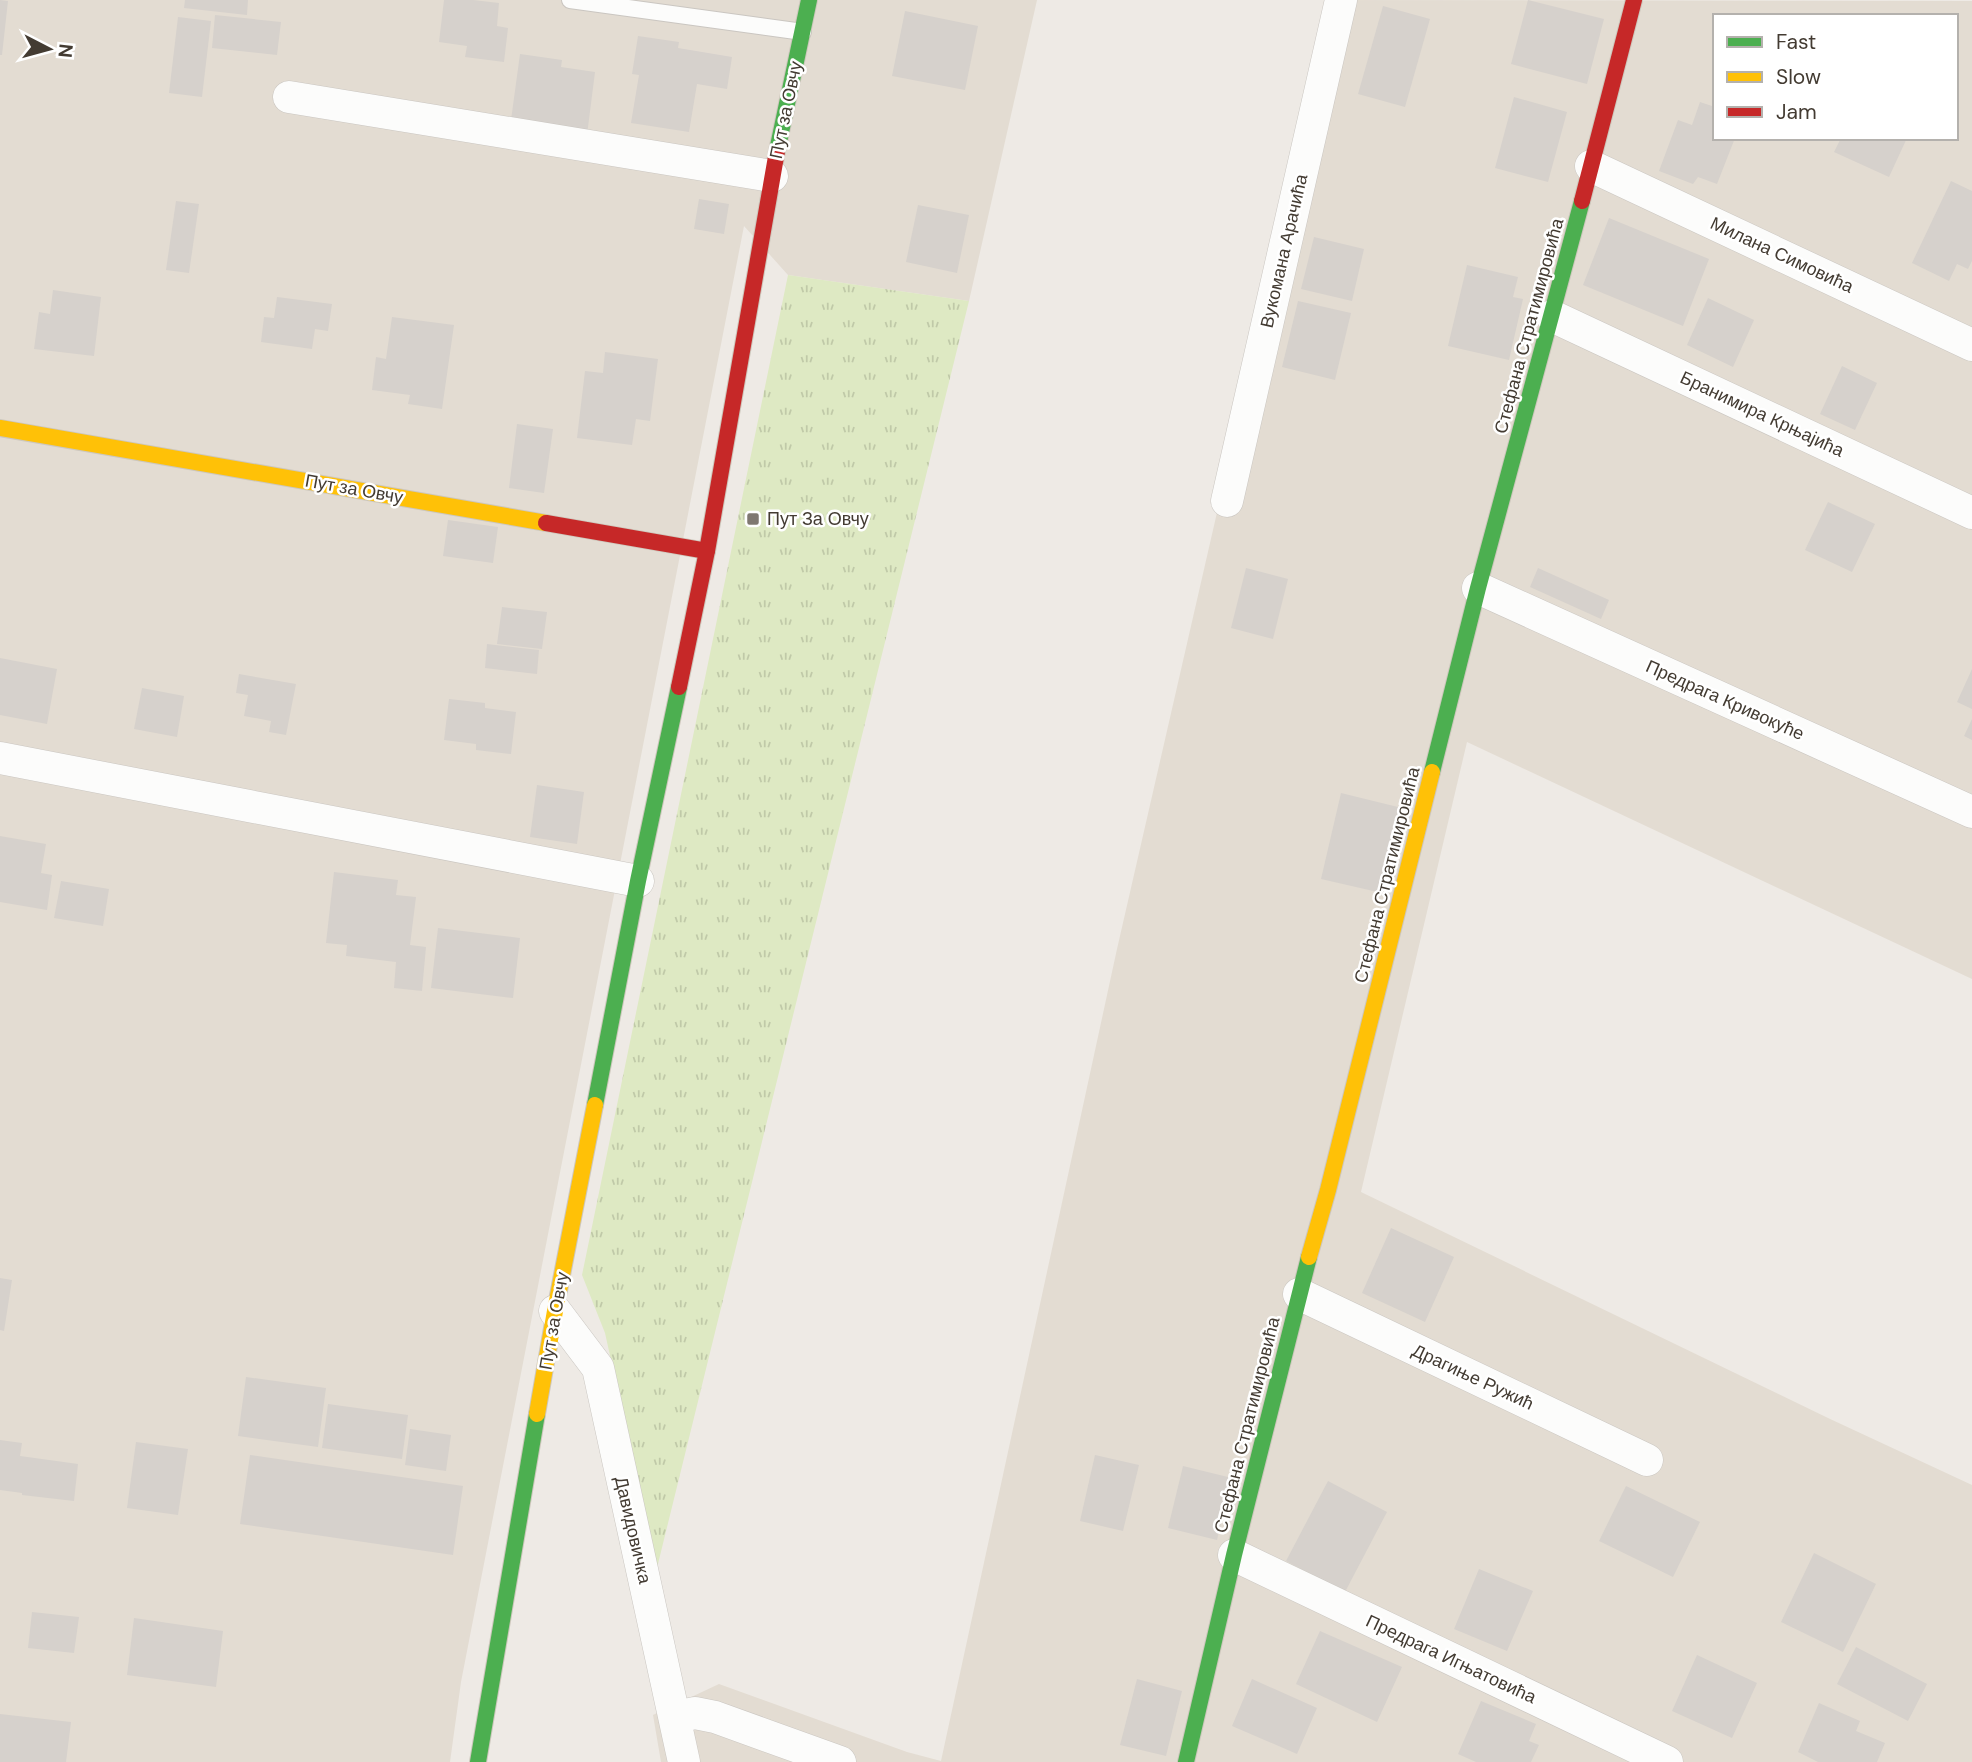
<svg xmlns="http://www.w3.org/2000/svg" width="1972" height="1762" viewBox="0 0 1972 1762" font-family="'DM Sans',sans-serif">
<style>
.residential{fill:#e3dcd2;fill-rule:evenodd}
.grass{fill:url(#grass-tufts)}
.building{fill:#d6d1cc}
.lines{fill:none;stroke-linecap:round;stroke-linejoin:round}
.lane-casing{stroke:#cac6c1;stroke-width:18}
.street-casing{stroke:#cac6c1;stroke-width:33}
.fast-casing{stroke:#cdc7bc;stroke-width:18}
.slow-casing{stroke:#cdc7bc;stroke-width:18}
.jam-casing{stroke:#cdc7bc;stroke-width:18}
.lane{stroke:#fcfcfb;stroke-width:16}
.street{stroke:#fcfcfb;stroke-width:32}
.fast{stroke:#4caf50;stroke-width:16}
.slow{stroke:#ffc107;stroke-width:16}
.jam{stroke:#c62828;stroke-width:16}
.poi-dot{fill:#7f7871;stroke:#fff;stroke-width:2.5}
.labels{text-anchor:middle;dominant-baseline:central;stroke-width:5;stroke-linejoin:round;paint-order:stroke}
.street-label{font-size:18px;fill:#433b32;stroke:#fff}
.poi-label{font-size:18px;fill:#433b32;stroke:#fff;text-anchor:start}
</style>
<defs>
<pattern id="grass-tufts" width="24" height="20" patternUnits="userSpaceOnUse" patternTransform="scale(1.75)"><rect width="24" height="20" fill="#dee9c3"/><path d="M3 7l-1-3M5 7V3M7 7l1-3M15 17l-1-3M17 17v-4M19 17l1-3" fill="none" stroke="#c0c9a8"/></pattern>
</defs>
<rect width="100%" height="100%" fill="#eeeae5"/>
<!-- residential -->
<g class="residential">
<path d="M0 0H1037L969 301 788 275 744 226 461 1682 450 1762H0Z"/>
<path d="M1327 0 1972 1V979L1467 742 1361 1192 1828 1418 1972 1485V1762H661L653 1715 719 1684 907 1752 941 1761 1117 949 1224 482ZM1715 16H1956V138H1715Z"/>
</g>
<!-- grass -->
<path class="grass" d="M788 275 969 301 655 1576 628 1437 605 1333 582 1275Z"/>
<!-- building -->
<g class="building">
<path d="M0 0 8 1 2 55H0Z"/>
<path d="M185 0H248L247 15 184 8Z"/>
<path d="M444 0H473L499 3 497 26 508 28 504 62 465 57 467 46 439 42Z"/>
<path d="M1528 0 1604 19 1587 84 1511 64Z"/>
<path d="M1383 6 1430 19 1405 107 1358 94Z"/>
<path d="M905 11 978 26 965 90 892 76Z"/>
<path d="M215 15 281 22 277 55 212 48Z"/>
<path d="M178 17 211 21 202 97 169 93Z"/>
<path d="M638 36 679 42 678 48 732 57 727 89 697 84 689 132 631 123 639 75 632 74Z"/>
<path d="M520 54 562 60 561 67 595 72 587 135 511 120Z"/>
<path d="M1514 97 1567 112 1548 182 1495 168Z"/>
<path d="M1700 102 1715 107V138H1735L1717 184 1698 177 1693 184 1659 171 1678 120 1692 125Z"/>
<path d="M1841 138H1907L1889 177 1834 152Z"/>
<path d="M1951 181 1972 191V261L1968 269 1957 264 1949 281 1912 263Z"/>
<path d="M699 199 729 204 724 234 694 229Z"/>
<path d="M176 201 199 204 189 273 166 270Z"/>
<path d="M918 205 969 215 957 273 906 262Z"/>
<path d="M1609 218 1709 259 1683 326 1583 285Z"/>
<path d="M1314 237 1364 249 1352 301 1301 289Z"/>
<path d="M1467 265 1518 277 1513 297 1523 299 1509 360 1448 346Z"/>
<path d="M53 290 101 297 94 356 34 349 39 312 50 314Z"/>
<path d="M277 297 332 304 328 331 315 329 312 349 261 342 264 317 274 318Z"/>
<path d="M1708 298 1754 320 1733 367 1687 345Z"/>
<path d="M1298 301 1351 313 1335 380 1282 367Z"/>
<path d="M392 317 454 325 442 409 408 404 410 395 372 390 376 357 386 359Z"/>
<path d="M605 352 658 359 650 421 636 419 632 445 577 438 585 371 603 373Z"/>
<path d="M1842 366 1877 383 1855 430 1820 414Z"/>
<path d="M517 424 553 429 544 493 509 488Z"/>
<path d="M1828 502 1875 524 1852 572 1805 550Z"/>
<path d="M448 520 498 527 493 563 443 556Z"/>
<path d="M1246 568 1288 579 1273 639 1231 628Z"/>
<path d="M1538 568 1609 600 1601 619 1530 587Z"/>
<path d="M502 607 547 612 542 649 497 644Z"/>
<path d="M487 644 539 650 537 674 485 668Z"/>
<path d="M0 658 57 669 47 724 0 715Z"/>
<path d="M1972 669V709L1957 702Z"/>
<path d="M239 674 296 684 286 735 269 732 271 721 244 716 248 695 236 693Z"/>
<path d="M142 688 184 696 177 737 134 729Z"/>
<path d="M449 699 485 703V708L516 712 511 754 476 750V744L444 740Z"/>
<path d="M1972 719V740L1964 736Z"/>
<path d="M537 785 584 792 577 844 530 837Z"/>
<path d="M1341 793 1402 808 1382 893 1321 879Z"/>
<path d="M0 836 46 844 41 873 52 875 47 910 0 902Z"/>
<path d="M334 872 398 880 396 895 416 897 410 945 426 947 422 991 394 988 396 962 346 956 347 945 326 943Z"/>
<path d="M61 881 109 889 103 926 54 918Z"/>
<path d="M438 928 520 938 513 998 431 988Z"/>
<path d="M1391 1228 1454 1257 1425 1322 1362 1293Z"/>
<path d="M0 1278 12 1280 4 1331 0 1330Z"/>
<path d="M246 1377 326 1388 318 1447 238 1436Z"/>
<path d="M328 1404 408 1415 402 1459 322 1448Z"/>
<path d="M410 1429 451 1435 446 1471 405 1465Z"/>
<path d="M0 1440 22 1443 20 1456 78 1464 74 1501 22 1495V1493L0 1490Z"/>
<path d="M136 1442 188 1449 178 1515 127 1508Z"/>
<path d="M250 1455 463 1486 453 1555 240 1524Z"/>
<path d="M1095 1455 1139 1465 1123 1531 1080 1521Z"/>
<path d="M1183 1466 1232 1478 1217 1540 1168 1528Z"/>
<path d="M1328 1481 1387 1512 1345 1592 1286 1561Z"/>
<path d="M1626 1486 1700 1522 1673 1577 1599 1541Z"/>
<path d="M1814 1553 1876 1584 1843 1652 1781 1622Z"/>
<path d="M1479 1569 1533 1591 1507 1651 1454 1629Z"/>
<path d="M32 1612 79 1617 74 1653 28 1648Z"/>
<path d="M134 1618 223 1631 216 1687 127 1675Z"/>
<path d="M1320 1631 1402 1667 1377 1722 1296 1684Z"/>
<path d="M1856 1647 1927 1684 1908 1721 1837 1684Z"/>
<path d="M1697 1655 1757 1683 1732 1738 1672 1711Z"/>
<path d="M1137 1679 1182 1691 1166 1756 1120 1745Z"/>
<path d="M1252 1679 1317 1708 1297 1754 1232 1726Z"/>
<path d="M1481 1701 1536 1724 1529 1741 1539 1745 1531 1762H1476L1458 1754Z"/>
<path d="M1819 1703 1860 1721 1856 1731 1885 1743 1877 1762H1818L1798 1752Z"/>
<path d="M0 1714 71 1722 66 1762H0Z"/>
</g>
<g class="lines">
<!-- lane casing -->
<g class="lane-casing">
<path id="lane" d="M570 0 803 32"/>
</g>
<!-- street casing -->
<g class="street-casing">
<g id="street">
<path d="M289 97 772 176"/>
<path d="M1591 166 1972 345"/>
<path d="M1552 316 1972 513"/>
<path d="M1227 501 1341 0"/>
<path d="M1478 588 1972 812"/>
<path d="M0 758 638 881"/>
<path d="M1299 1294 1647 1460"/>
<path d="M555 1311 598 1368 684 1762"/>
<path d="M1234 1555 1667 1762"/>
<path d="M675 1717 695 1713 715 1717 840 1762"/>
</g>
</g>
<!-- fast casing -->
<g class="fast-casing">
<g id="fast">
<path d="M777 151 809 0"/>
<path d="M1432 772 1478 588 1582 201"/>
<path d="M595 1105 638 881 679 687"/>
<path d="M478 1762 537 1414"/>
<path d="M1186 1762 1234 1555 1309 1257"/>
</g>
</g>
<!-- slow casing -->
<g class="slow-casing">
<g id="slow">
<path d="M0 428 546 523"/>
<path d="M1309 1257 1328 1190 1432 772"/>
<path d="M537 1414 555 1311 595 1105"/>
</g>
</g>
<!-- jam casing -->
<g class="jam-casing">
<g id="jam">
<path d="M1582 201 1634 0"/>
<path d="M546 523 707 551"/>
<path d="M679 687 707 551 777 151"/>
</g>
</g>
<!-- lane -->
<use href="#lane" class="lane"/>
<!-- street -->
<use href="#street" class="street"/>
<!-- fast -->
<use href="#fast" class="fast"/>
<!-- slow -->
<use href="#slow" class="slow"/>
<!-- jam -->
<use href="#jam" class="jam"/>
</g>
<!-- markers -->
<rect class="poi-dot" x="746" y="512" width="14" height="14" rx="3.5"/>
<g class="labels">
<!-- street labels -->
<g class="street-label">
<text transform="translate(786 110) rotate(-78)">Пут за Овчу</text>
<text transform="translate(1284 251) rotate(-77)">Вукомана Арачића</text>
<text transform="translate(1782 255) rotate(25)">Милана Симовића</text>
<text transform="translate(1529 326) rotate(-75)">Стефана Стратимировића</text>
<text transform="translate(1762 414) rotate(25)">Бранимира Крњајића</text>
<text transform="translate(354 489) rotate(10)">Пут за Овчу</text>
<text transform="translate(1725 700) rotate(24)">Предрага Кривокуће</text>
<text transform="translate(1387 875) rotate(-76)">Стефана Стратимировића</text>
<text transform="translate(554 1321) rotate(-80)">Пут за Овчу</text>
<text transform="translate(1473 1377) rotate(25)">Драгиње Ружић</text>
<text transform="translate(1247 1425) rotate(-76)">Стефана Стратимировића</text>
<text transform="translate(633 1530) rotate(77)">Давидовичка</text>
<text transform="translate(1451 1659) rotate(25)">Предрага Игњатовића</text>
</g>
<!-- poi labels -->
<g class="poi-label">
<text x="767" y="519">Пут За Овчу</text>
</g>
</g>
<!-- legend -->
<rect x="1713" y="14" width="245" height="126" fill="#ffffff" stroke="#b4b1ad" stroke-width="2"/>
<rect x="1727" y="37" width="35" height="10" fill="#4caf50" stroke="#b4b1ad" stroke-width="2"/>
<text x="1776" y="49" font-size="21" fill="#433b32">Fast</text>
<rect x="1727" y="72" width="35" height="10" fill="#ffc107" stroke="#b4b1ad" stroke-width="2"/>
<text x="1776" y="84" font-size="21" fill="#433b32">Slow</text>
<rect x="1727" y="107" width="35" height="10" fill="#c62828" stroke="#b4b1ad" stroke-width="2"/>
<text x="1776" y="119" font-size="21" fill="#433b32">Jam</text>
<!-- north arrow -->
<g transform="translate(49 49) rotate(96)" stroke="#ffffff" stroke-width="5" paint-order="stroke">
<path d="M0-5L12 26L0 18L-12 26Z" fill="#433b32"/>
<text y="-10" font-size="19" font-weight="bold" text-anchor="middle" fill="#433b32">N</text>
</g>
</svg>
